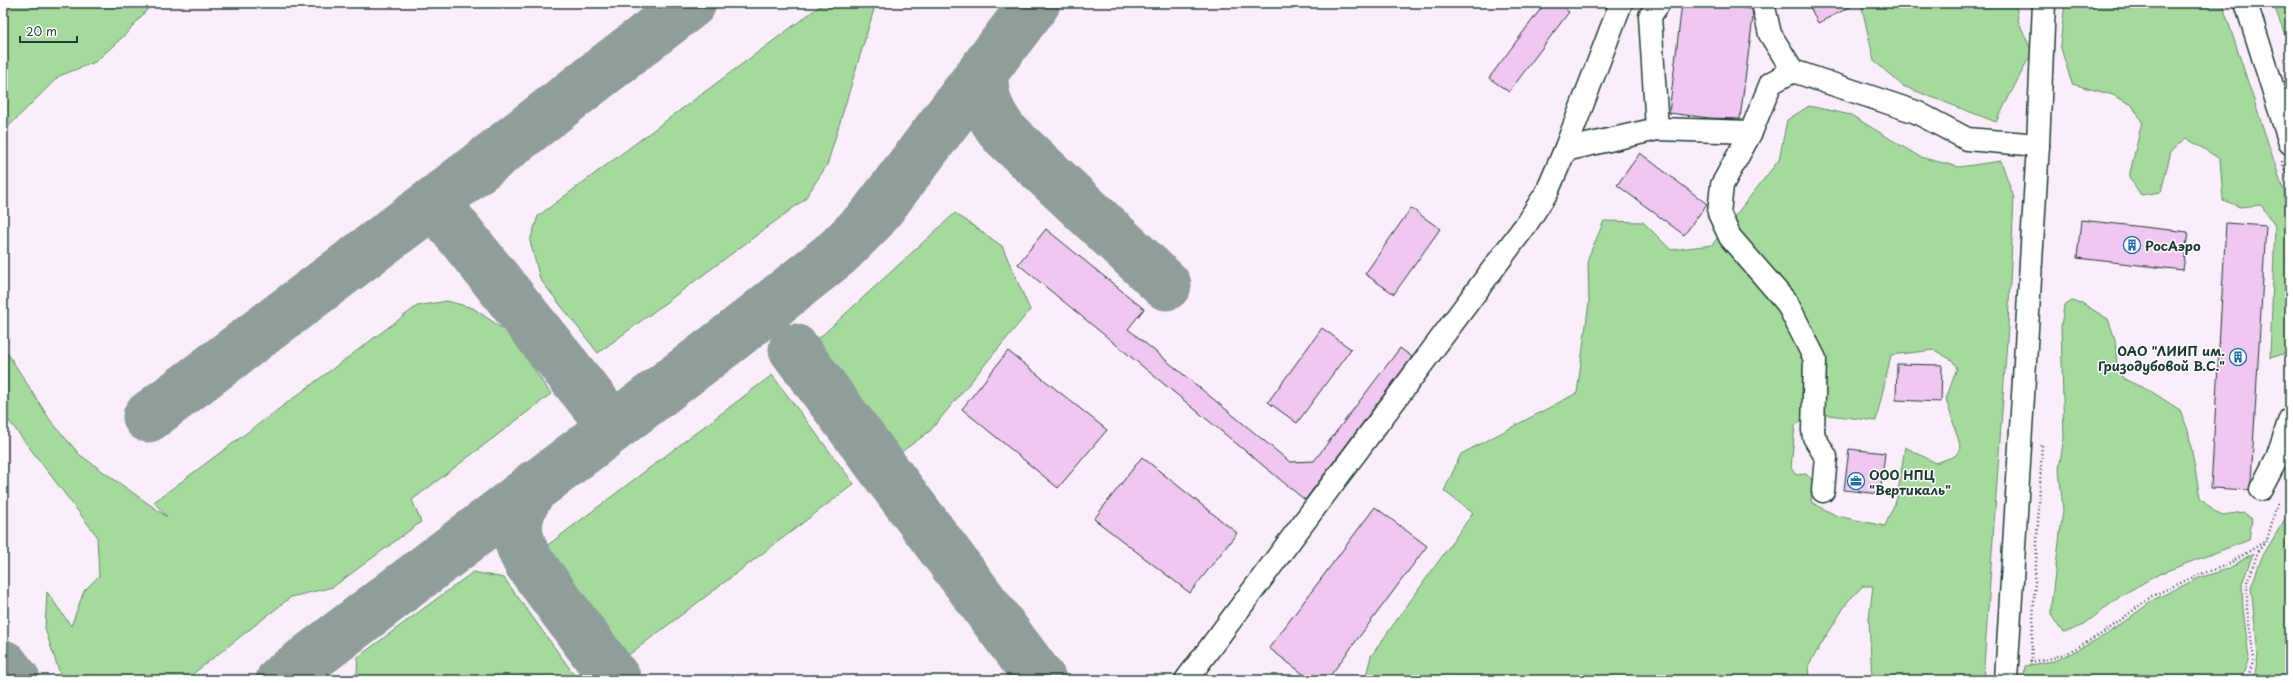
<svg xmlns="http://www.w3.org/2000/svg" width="2293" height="683" viewBox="0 0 2293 683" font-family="'Playpen Sans',sans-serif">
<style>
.built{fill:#faeefb}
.green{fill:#a5da9d;stroke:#628c68;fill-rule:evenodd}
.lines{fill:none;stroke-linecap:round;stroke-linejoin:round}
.taxiway{stroke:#8f9e9a;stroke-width:51}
.building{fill:#efc7f1;stroke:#1f3d34}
.minor-casing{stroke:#1f3d34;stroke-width:25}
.path{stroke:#1f3d34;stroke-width:2.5;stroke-dasharray:1 3;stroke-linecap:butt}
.minor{stroke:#fff;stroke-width:22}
.labels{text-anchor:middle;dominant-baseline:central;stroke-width:3;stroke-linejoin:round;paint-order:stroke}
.poi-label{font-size:13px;font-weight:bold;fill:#1f3d34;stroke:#fff;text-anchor:start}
</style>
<rect width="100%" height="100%" fill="#fff"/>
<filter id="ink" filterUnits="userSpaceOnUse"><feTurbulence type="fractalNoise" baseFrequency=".025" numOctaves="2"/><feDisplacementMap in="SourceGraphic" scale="8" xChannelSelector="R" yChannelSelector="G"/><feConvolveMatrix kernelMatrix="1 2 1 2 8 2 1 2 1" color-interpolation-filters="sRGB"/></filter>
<g filter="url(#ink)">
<!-- built -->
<rect class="built" x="3" y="3" width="2287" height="677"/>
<!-- green -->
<g class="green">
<path d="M15 3H153L125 35 95 62 59 76 3 132V6Z"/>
<path d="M824 3H871L875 6 827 165 804 200 598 353 540 279 530 241 538 216Z"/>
<path d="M1861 3H2016L2018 20 2032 52 1996 122 1903 86 1874 61Z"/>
<path d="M2065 3H2222L2290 210V352L2270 358 2275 226 2261 205 2240 207 2223 200 2220 159 2186 138 2171 151 2161 192 2141 195 2129 177 2142 122 2132 105 2113 95 2072 84 2060 45Z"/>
<path d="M2273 3H2290V48Z"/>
<path d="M1809 106 1851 115 1920 157 1959 167 2001 161 2014 198 2008 326 1983 680H1872L1869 619 1873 586H1863L1848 601 1809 664 1810 680H1365L1371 656 1473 513 1444 491 1461 454 1577 393 1589 302 1588 258 1604 221 1643 222 1671 250 1712 245 1779 160 1787 120ZM1934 350 1952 360 1957 368 1946 399 1961 448 1955 456 1936 463 1905 447 1897 498 1885 526 1837 516 1811 502 1813 481 1806 474 1796 475 1791 468 1795 425 1813 413 1876 421 1891 355Z"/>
<path d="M955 213 1002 246 1030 310 930 431 886 463 804 352Z"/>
<path d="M447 301 473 308 509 333 551 394 412 500 421 522 333 587 291 597 185 680H62L45 629 47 592 71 626 84 591 99 576 97 536 3 413V346L50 420 80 455 167 517 154 502 417 306Z"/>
<path d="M2072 301 2082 303 2108 319 2115 339 2117 370 2124 379 2152 392 2180 410 2188 430 2200 497 2214 511 2223 515 2243 512 2252 519 2249 540 2161 573 2122 595 2082 626 2063 633 2051 615V605L2063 510 2059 469 2064 437 2061 326 2064 306Z"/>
<path d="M772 375 854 484 618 663 536 554Z"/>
<path d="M2290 502V680H2252L2255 673 2258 655 2251 587 2262 557 2288 514Z"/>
<path d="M2253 553 2242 584 2243 609 2249 658 2241 680H2102L2092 677 2080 680H2024L2025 666 2054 661 2070 654 2106 635 2155 599 2199 578 2228 569Z"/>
<path d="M473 572 504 578 578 680H350L357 674 358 657Z"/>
</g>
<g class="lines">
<!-- taxiway -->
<g class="taxiway">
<path d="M983 73C982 97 989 114 1004 133L1166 285"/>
<path d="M794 349 1041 680"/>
<path d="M148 417 434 202"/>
<path d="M613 426 434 202 691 3"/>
<path d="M535 485C515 512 511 530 528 561L616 680"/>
<path d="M3 665 15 680"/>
<path d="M281 680 729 339 838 252 872 218 1035 3"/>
</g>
</g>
<!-- building -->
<g class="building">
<path d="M1545 3H1558L1569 12 1509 92 1489 78Z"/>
<path d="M1682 3H1703L1752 9 1753 17 1740 119 1709 118 1669 113Z"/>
<path d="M1808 3H1858L1818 23Z"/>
<path d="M1640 153 1707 204 1684 235 1617 185Z"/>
<path d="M1411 208 1440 229 1394 294 1365 274Z"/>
<path d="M2081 220 2188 232 2183 270 2077 258Z"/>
<path d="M2226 223 2266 226 2251 481 2249 490 2211 488Z"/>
<path d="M1046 229 1144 309 1128 329 1290 462 1314 461 1400 348 1412 357 1305 500 1018 264Z"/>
<path d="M1322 328 1351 349 1297 423 1268 402Z"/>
<path d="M1008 351 1107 430 1058 488 962 409Z"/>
<path d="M1897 364 1942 365 1941 402 1896 400Z"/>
<path d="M1849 449 1885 453 1880 494 1844 490Z"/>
<path d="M1142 457 1237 533 1190 593 1094 519Z"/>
<path d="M1375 507 1427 546 1327 680H1311L1269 648Z"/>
</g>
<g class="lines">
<!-- minor casing -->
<g class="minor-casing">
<g id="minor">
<path d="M1763 3 1770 34 1793 71"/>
<path d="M2246 3 2290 143"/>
<path d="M1657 129 1751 132"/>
<path d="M1565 150 1657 129 1650 16 1659 3"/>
<path d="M2261 489 2277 458 2290 419"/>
<path d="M1823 491 1826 457 1814 437 1813 430 1815 359 1787 303 1730 237 1719 213 1722 185 1751 132 1771 83 1793 71 1916 112 1967 139 2038 145"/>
<path d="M1186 680 1525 226 1547 192 1565 150 1621 3"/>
<path d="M2006 680 2038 145 2044 3"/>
</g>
</g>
<!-- path -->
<g class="path">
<path d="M2282 161 2290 187"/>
<path d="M2030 662 2053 658 2069 652 2105 632 2152 596 2198 575 2227 565 2267 540"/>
<path d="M2031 662 2042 444"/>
<path d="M2247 680 2254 659 2247 609V585L2258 551 2267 540 2278 501"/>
</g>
<!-- minor -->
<use href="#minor" class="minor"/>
</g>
</g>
<!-- icons -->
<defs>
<g id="building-ring" transform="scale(0.9)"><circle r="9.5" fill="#fff" stroke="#1f6fb2" stroke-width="1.5"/><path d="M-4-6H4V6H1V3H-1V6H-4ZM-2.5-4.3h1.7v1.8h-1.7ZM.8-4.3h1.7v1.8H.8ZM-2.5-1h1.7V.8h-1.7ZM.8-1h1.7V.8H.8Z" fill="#1f6fb2"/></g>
<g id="office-ring" transform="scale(0.9)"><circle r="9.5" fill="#fff" stroke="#1f6fb2" stroke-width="1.5"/><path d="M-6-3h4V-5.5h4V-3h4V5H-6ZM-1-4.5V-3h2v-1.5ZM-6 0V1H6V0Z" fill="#1f6fb2"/></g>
</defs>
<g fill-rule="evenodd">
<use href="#building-ring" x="2132" y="245"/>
<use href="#building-ring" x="2238" y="357"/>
<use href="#office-ring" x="1856" y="481"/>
</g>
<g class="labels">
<!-- poi labels -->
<g class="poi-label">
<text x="2145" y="245">РосАэро</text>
<text x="2225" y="350" text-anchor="end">ОАО "ЛИИП им.<tspan x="2225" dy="15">Гризодубовой В.С."</tspan></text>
<text x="1869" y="474">ООО НПЦ<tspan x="1869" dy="15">"Вертикаль"</tspan></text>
</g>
</g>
<!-- margin -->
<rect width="2293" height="683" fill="none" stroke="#fff" stroke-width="16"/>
<rect x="8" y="8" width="2277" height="667" fill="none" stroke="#1f3d34" stroke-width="1.5" filter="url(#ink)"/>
<!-- scale -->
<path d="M20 36v6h57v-6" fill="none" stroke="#1f3d34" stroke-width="2"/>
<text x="26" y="36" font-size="12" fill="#1f3d34" stroke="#ffffff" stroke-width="3" paint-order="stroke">20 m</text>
</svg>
